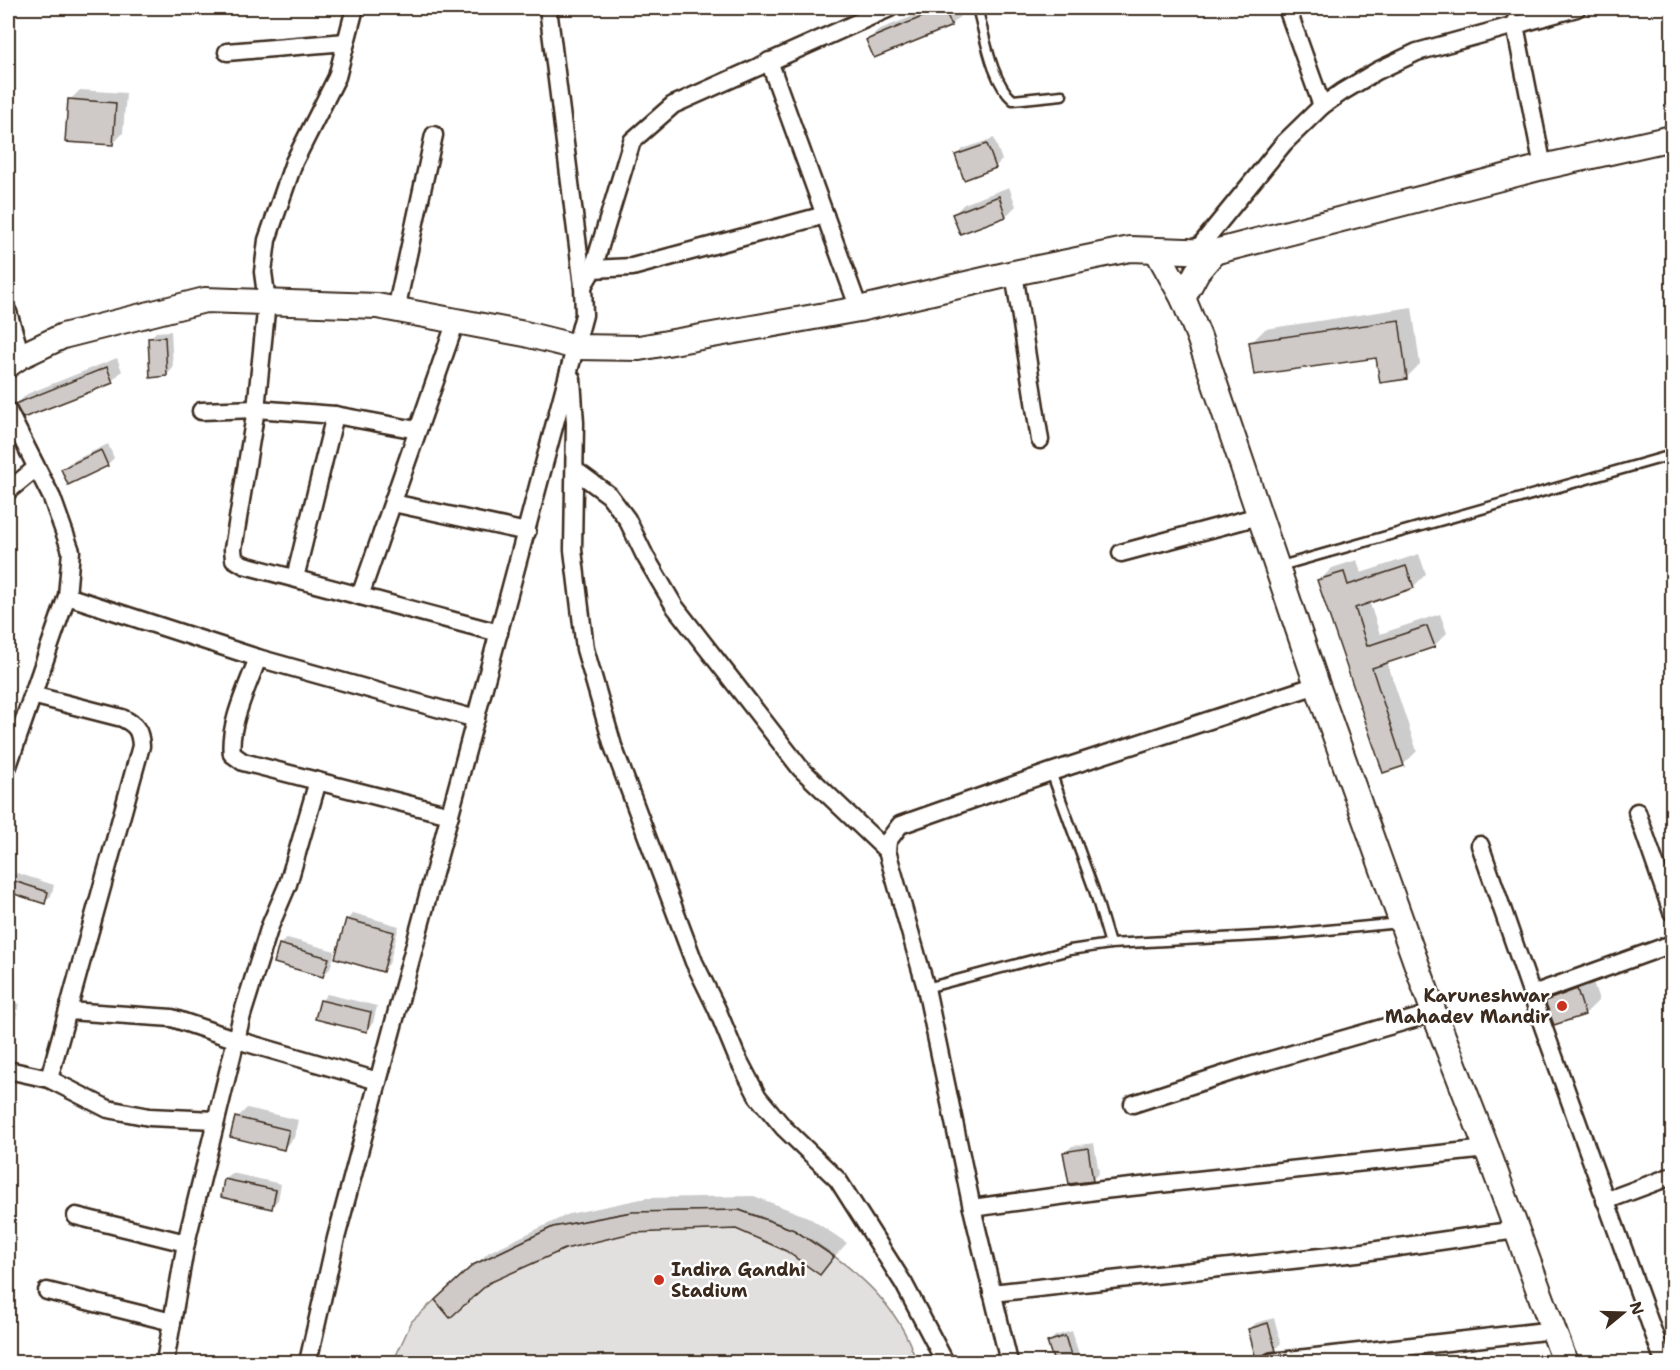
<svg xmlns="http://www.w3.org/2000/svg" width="1680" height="1370" viewBox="0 0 1680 1370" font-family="'Shantell Sans',sans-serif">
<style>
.green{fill:#e2e0de;stroke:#8e857e;stroke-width:1.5}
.shadow{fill:#0003}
.building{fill:#cfcac7;stroke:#3b2a1e;stroke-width:1.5}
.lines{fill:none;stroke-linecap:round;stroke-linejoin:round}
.lane-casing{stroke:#3b2a1e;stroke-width:13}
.street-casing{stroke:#3b2a1e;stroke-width:21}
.secondary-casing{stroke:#3b2a1e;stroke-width:28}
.lane{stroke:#fff;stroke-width:8}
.street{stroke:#fff;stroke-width:16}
.secondary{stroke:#fff;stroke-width:24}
.poi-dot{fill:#c8321e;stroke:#fff;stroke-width:2}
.labels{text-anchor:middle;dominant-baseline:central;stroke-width:5;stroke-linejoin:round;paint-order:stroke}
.poi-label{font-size:18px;font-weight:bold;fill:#3b2a1e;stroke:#fff;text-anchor:end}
</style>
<rect width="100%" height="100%" fill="#fff"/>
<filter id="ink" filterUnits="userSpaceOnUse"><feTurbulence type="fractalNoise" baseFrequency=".0167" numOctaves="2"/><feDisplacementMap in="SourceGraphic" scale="12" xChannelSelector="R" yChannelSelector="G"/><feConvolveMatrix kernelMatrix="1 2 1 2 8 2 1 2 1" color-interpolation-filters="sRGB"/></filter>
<g filter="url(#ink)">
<!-- green -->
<path class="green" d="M739 1210C757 1216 778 1222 795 1231 846 1260 901 1304 916 1362H393L412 1321 473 1265 553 1227 625 1213Z"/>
<!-- shadow -->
<g class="shadow">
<path d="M934 8H958L961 15 951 25 868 40 878 30Z"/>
<path d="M80 90 126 93 123 133 113 144 70 100Z"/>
<path d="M994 138 1002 160 995 167 956 156 963 149Z"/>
<path d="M1009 187 1016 206 1006 216 954 214 964 204Z"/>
<path d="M1412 307 1420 364 1406 378 1377 356 1251 343 1265 329Z"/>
<path d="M171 331 173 368 167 375 149 339 156 332Z"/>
<path d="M117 358 122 371 112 381 17 404 27 394Z"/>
<path d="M108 444 114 458 108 464 69 483 63 469 69 463Z"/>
<path d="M1419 554 1426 574 1413 587 1369 601 1380 634 1440 614 1447 633 1434 646 1387 662 1417 751 1404 764 1383 771 1319 581 1332 568 1357 560 1361 573Z"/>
<path d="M17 873 54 885 51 896 44 902 8 890 10 880Z"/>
<path d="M353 913 399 926 389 964 382 970 347 920Z"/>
<path d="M287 938 335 951 330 969 323 975 280 944Z"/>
<path d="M1591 976 1599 1000 1585 1014 1555 1023 1547 1001 1561 987Z"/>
<path d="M327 994 377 1006 373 1023 366 1030 321 1001Z"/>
<path d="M8 1001 20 1004 18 1010 8 1007Z"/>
<path d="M8 1010 17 1013 15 1019 9 1026Z"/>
<path d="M247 1108 298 1120 294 1138 284 1148 237 1118Z"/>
<path d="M1094 1143 1099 1173 1093 1179 1065 1153 1072 1146Z"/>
<path d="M232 1173 281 1184 278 1200 271 1207 222 1196 226 1179Z"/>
<path d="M754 1196 808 1217 847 1243 820 1273 787 1249 736 1228 631 1231 564 1247 451 1287 489 1252 569 1214 646 1198Z"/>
<path d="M1274 1318 1281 1343 1275 1349 1249 1330 1256 1323Z"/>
<path d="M1072 1331 1081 1362H1055L1049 1342 1055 1336Z"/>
</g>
<!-- building -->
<g class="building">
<path d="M944 8 952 26 874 58 866 40Z"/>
<path d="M68 99 116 103 113 145 65 142Z"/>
<path d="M987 144 996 168 964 180 955 155Z"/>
<path d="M999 196 1006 217 960 234 952 214Z"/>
<path d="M1399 320 1407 379 1380 383 1376 358 1254 375 1249 342Z"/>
<path d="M165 337 167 376 150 378 148 338Z"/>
<path d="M107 367 113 383 23 418 15 404Z"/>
<path d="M101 450 108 466 68 485 61 469Z"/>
<path d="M1406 566 1414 588 1355 608 1367 646 1427 626 1435 647 1372 668 1404 766 1383 773 1317 580 1344 572 1348 585Z"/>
<path d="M8 879 48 892 45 904 8 892Z"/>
<path d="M346 919 394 932 383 972 335 958Z"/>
<path d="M279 944 329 958 323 977 274 963Z"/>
<path d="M1577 989 1585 1015 1554 1025 1545 1001Z"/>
<path d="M320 1000 371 1012 367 1032 315 1019Z"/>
<path d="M235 1117 289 1130 284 1150 230 1137Z"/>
<path d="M1088 1148 1093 1181 1069 1184 1063 1152Z"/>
<path d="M224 1179 276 1190 272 1209 221 1197Z"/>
<path d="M739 1210 794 1230 834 1257 820 1275 786 1251 736 1229 632 1233 565 1249 489 1283 450 1318 435 1300 473 1265 553 1227 632 1212Z"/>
<path d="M1268 1323 1276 1351 1269 1352 1256 1359 1248 1329Z"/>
<path d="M1065 1336 1073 1362H1054L1047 1342Z"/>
</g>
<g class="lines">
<!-- lane casing -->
<g class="lane-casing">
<g id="lane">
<path d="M977 8C985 35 991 81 1013 100L1062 95"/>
<path d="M1511 8 1515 25"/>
<path d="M1277 567 1672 455"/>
<path d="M1051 772 1094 890 1110 944"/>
<path d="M926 988 1070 950 1110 944 1276 935 1400 923"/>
</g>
</g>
<!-- street casing -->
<g class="street-casing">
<g id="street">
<path d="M355 8 337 77 294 162 267 240 263 272 267 302 256 409 233 549 234 559 244 565 499 633"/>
<path d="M1287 8 1322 106"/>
<path d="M1515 25 1543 167"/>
<path d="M227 52 346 42"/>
<path d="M769 61 859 309"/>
<path d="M1195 252 1284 143 1322 106 1342 92 1377 71 1417 52 1577 8"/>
<path d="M593 269 632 267 825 215"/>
<path d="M1014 273 1040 440"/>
<path d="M583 286 593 269 632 141 673 105 890 8"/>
<path d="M396 310 434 135"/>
<path d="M8 312 21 356"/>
<path d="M572 379 575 423 573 550 585 649 613 746 694 962 717 1009 736 1055 758 1097 784 1128 838 1180 904 1284 945 1362"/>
<path d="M8 411 52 498 71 551 67 596 8 766"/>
<path d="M201 411 256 409 335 415 417 430"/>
<path d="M575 470 609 495 627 519 645 556 675 607 801 769 887 851"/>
<path d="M8 491 36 468"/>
<path d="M393 503 527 532"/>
<path d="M1121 553 1259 516"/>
<path d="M295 578 335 415"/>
<path d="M67 596 258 658 476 719"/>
<path d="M360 596 456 321"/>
<path d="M258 658C248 685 228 726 232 754L243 762 450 815"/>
<path d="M32 695 122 718C137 725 140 731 141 746L49 1079"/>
<path d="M1637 812 1672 912"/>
<path d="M1480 845 1544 1029 1664 1362"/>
<path d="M1533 994 1672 944"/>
<path d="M68 1011 172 1018 237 1040 378 1081"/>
<path d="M8 1070 49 1079 108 1109 149 1117 215 1120"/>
<path d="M1133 1104 1247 1067 1434 1013"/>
<path d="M1605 1201 1672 1176"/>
<path d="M972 1208 1103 1190 1487 1149"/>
<path d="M76 1216 186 1243"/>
<path d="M47 1291 172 1322"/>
<path d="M992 1293 1357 1253 1516 1230"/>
<path d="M165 1362 186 1243 242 1015 270 926 288 884 318 781"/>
<path d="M308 1362 336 1238 584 315 583 286 548 8"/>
<path d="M1009 1362 972 1208 926 988 887 851 888 841 900 825 1051 772 1317 685"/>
<path d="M1271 1362 1554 1330"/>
</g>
</g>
<!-- secondary casing -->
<g class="secondary-casing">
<g id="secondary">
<path d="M1157 251 1183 298 1199 337 1317 685 1434 1013 1487 1149 1565 1362"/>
<path d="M1183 298 1197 272 1214 252"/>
<path d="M8 365 21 356 63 336 205 300 377 306 525 334 577 347 639 348 859 309 1014 273 1130 249 1214 252 1543 167 1672 138"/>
</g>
</g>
<!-- lane -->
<use href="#lane" class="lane"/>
<!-- street -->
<use href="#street" class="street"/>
<!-- secondary -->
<use href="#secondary" class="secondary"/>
</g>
</g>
<!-- markers -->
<g class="poi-dot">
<circle cx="1562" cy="1006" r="6"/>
<circle cx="659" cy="1280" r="6"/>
</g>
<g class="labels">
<!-- poi labels -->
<g class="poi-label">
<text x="1550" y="996">Karuneshwar<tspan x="1550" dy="21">Mahadev Mandir</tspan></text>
<text x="671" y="1270" text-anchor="start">Indira Gandhi<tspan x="671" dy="21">Stadium</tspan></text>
</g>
</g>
<!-- margin -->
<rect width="1680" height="1370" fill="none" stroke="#fff" stroke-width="30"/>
<rect x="15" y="15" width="1650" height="1340" fill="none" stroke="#3b2a1e" stroke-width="2" filter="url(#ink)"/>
<!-- north arrow -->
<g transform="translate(1623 1313) rotate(71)" stroke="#ffffff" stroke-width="4.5" paint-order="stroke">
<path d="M0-4.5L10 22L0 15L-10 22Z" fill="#3b2a1e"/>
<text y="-9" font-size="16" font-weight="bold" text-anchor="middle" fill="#3b2a1e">N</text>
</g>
</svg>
